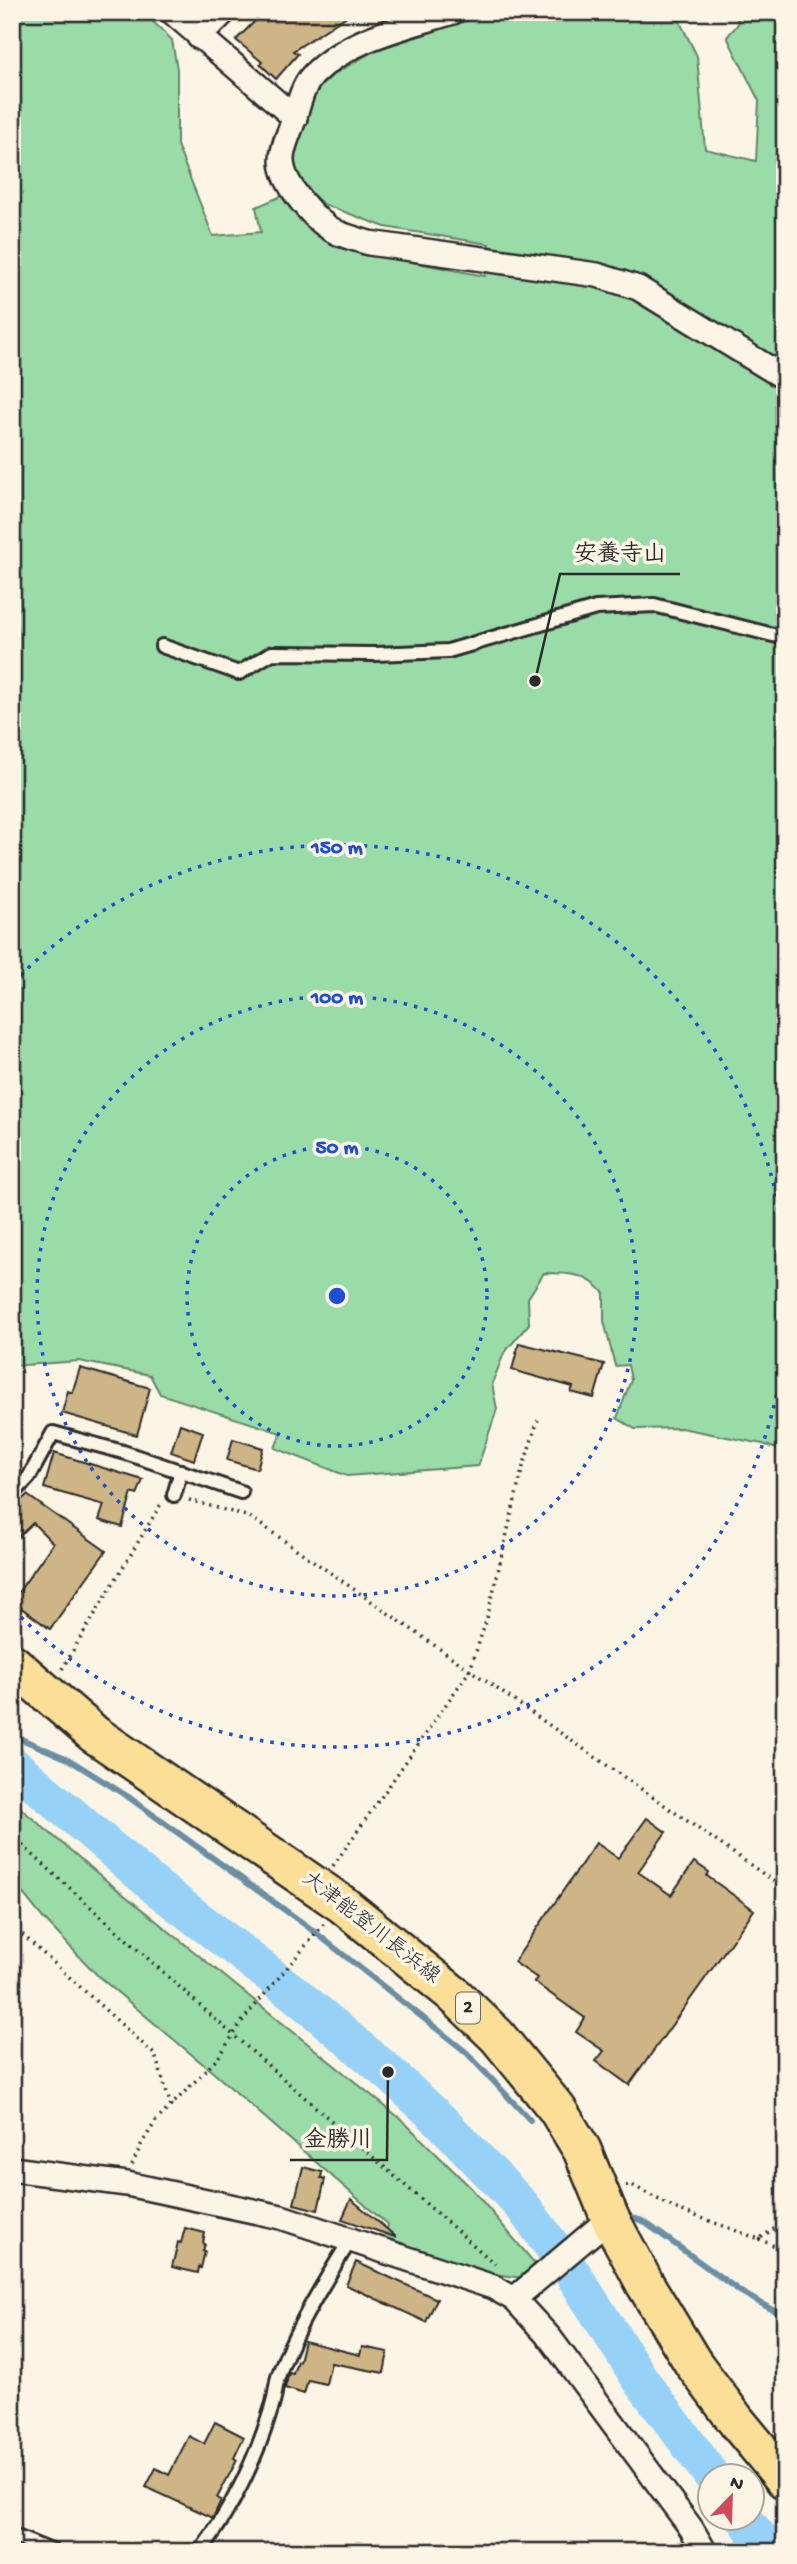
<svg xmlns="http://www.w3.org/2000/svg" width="797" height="2564" viewBox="0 0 797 2564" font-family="'Gochi Hand','Klee One',sans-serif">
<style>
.green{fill:#99dca8;stroke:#62846a;stroke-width:2}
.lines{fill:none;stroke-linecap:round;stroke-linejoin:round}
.stream{stroke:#6b8fa5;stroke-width:6}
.river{stroke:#96d2f7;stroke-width:37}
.building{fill:#ceb585;stroke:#2b2b2b;stroke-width:2}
.service-casing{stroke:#2b2b2b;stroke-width:18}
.minor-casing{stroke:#2b2b2b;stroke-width:28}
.primary-casing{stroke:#2b2b2b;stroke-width:42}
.path{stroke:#2b2b2b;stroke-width:3.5;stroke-dasharray:2 5;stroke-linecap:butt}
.service{stroke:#fcf5e5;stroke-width:12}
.minor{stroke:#fcf5e5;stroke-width:23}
.primary{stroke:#fbdf96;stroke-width:37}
.ring{fill:none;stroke:#1d4ed8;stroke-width:3.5;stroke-dasharray:3.5 7}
.labels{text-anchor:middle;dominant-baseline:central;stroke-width:7;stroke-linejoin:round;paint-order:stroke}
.shield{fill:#fcf5e5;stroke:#6a6863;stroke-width:2}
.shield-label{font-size:19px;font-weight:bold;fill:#2b2b2b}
.street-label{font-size:21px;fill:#2b2b2b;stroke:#fcf5e5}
.centre{fill:#1d4ed8;stroke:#fcf5e5;stroke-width:3.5}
.ring-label{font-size:21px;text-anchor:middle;font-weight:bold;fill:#1d4ed8;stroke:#fcf5e5;stroke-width:7;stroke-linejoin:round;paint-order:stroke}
.leader{fill:none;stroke:#2b2b2b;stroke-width:2.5}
.callout-dot{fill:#2b2b2b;stroke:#fcf5e5;stroke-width:2.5}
.callout-label{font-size:23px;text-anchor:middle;font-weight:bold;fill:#2b2b2b;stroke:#fcf5e5;stroke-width:7;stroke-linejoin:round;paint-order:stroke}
</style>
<rect width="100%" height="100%" fill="#fcf5e5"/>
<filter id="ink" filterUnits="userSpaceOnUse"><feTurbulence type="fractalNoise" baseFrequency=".0143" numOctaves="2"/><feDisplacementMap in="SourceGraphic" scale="14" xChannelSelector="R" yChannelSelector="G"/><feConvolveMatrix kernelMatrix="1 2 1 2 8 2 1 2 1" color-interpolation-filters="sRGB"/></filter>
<g filter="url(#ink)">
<!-- green -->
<g class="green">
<path d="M12 12H143L172 40 177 69V145L213 236 261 232 256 207 284 195 318 234 339 248 485 276 489 244 385 227 323 204 299 182 292 157 313 93 334 74 376 50 494 12H675L697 56 705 149 756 161 759 101 727 37 738 24 736 12H785V1452L763 1444 681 1428 635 1429 617 1418 631 1380 628 1365 615 1366 604 1321V1293C587 1273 569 1273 544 1273L528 1298 529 1324 504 1353 492 1384 497 1409 478 1466 347 1476 275 1448 281 1433 160 1394 150 1375 79 1361 12 1366Z"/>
<path d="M12 1801 102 1877 402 2120 472 2189 536 2265 523 2278 457 2269 383 2240 388 2225 215 2074 98 1976 42 1917 12 1880Z"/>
</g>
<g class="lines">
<!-- stream -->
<g class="stream">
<path d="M12 1735 68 1759 127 1796 311 1929 466 2052 530 2120"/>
<path d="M630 2217 643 2221 741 2292 785 2317"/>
</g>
<!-- river -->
<g class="river">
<path d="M12 1764 156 1887 295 1994 388 2072 440 2120 523 2207 573 2274 640 2379 712 2476"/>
<path d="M744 2518 756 2534 774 2552"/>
</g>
</g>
<!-- building -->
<g class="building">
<path d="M264 12H353L293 51 298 54 276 79 260 64 262 62 236 40Z"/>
<path d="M519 1343 604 1364 594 1398 571 1392 573 1387 512 1370Z"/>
<path d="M80 1368 150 1388 137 1435 62 1413 68 1391 72 1393Z"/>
<path d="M180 1424 203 1432 194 1460 171 1452Z"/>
<path d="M233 1439 263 1448 257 1469 227 1460Z"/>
<path d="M54 1453 143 1480 137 1495 132 1493 122 1527 99 1520 104 1505 44 1488Z"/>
<path d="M27 1495 106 1551 50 1629 12 1601 53 1543 33 1523 12 1543V1509Z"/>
<path d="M647 1818 666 1832 638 1872 671 1895 694 1862 709 1872 707 1876 754 1910 629 2085 596 2061 604 2051 576 2032 585 2018 534 1982 537 1978 514 1962 596 1843 618 1858Z"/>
<path d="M303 2167 322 2172 321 2178 325 2179 318 2210 294 2204Z"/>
<path d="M351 2199 395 2236V2237L342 2219Z"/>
<path d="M185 2228 205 2233 203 2243 205 2244 203 2251H205L201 2268 199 2267 198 2273 172 2267 178 2242 181 2243Z"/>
<path d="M356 2262 437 2299 426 2322 346 2285Z"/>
<path d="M304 2341 360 2355 362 2347 388 2352 384 2373 331 2363 326 2384 308 2380 304 2394 285 2388 289 2373 293 2374 297 2361H299Z"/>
<path d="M215 2422 244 2437 234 2458 237 2460 217 2498 221 2500 213 2518 146 2487 156 2468 169 2475 189 2436 204 2444Z"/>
</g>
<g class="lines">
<!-- service casing -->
<g class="service-casing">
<g id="service">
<path d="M162 646 239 673 272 653 375 654 448 651 596 608 654 605 785 638"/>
<path d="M12 1495 29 1477 53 1433 123 1452 241 1492"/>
<path d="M174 1495 181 1471"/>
<path d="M12 2535 54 2552"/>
<path d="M200 2552C234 2506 257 2458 273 2403 275 2395 276 2385 278 2377 293 2332 326 2279 351 2239"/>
</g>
</g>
<!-- minor casing -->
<g class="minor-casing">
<g id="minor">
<path d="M172 12 295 118"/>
<path d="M453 12C406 27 349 38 313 75 302 87 299 104 294 119 290 132 282 146 282 160 282 184 316 223 338 233 348 237 359 240 369 243L597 275 638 288 785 378"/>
<path d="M199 37 224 12"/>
<path d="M12 2169 127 2184 281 2217 493 2287 514 2299 610 2218"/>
<path d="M514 2299 550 2338 691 2528 705 2552"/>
</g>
</g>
<!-- primary casing -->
<g class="primary-casing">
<path id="primary" d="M12 1663 94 1734 342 1904 453 1994 497 2036 557 2109 582 2150 610 2218 645 2284 693 2363 737 2422 785 2480"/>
</g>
<!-- path -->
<g class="path">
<path d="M189 1500 250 1517 785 1889"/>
<path d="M62 1669 161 1504"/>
<path d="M12 1836 215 2019 495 2264"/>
<path d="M333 1866 470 1670 487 1618 522 1470 538 1420"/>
<path d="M12 1925 155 2055 171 2106"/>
<path d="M132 2165 142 2143 156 2121 218 2058 243 2020 324 1924"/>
<path d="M626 2186 632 2185 674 2208 759 2239 785 2221"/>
<path d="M759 2239 785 2251"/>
</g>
<!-- service -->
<use href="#service" class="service"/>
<!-- minor -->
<use href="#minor" class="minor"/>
<!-- primary -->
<use href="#primary" class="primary"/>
</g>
</g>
<!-- distance rings -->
<g class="ring">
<circle cx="337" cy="1296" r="150"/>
<circle cx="337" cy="1296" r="300"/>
<path d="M785 1343A450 450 0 0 1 13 1609M13 983A450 450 0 0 1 785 1249"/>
</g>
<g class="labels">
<!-- shield labels -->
<rect class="shield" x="456" y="1992.5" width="24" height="31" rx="5"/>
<g class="shield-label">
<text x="468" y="2008">2</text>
</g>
<!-- street labels -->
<g class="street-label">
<text transform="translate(370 1929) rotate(38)">大津能登川長浜線</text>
</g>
</g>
<circle cx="337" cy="1296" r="10" class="centre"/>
<g class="ring-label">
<text x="337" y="853">150 m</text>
<text x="337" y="1003">100 m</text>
<text x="337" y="1153">50 m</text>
</g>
<!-- callouts -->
<path class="leader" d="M535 681L560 574H680M388 2072L387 2160H290"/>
<g class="callout-dot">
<circle cx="535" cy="681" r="7"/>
<circle cx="388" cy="2072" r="7"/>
</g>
<g class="callout-label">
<text x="620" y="560">安養寺山</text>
<text x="338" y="2146">金勝川</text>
</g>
<!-- margin -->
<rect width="797" height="2564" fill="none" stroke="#fcf5e5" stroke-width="42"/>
<rect x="21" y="21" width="755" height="2522" fill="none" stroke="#2b2b2b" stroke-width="2.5" filter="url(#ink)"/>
<!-- north arrow -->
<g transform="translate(731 2497) rotate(23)"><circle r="33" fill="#fcf5e5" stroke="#a8a49b" stroke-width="2"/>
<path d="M0-5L12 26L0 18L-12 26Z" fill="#d1495b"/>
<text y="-10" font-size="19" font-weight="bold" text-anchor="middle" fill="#2b2b2b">N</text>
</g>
</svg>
